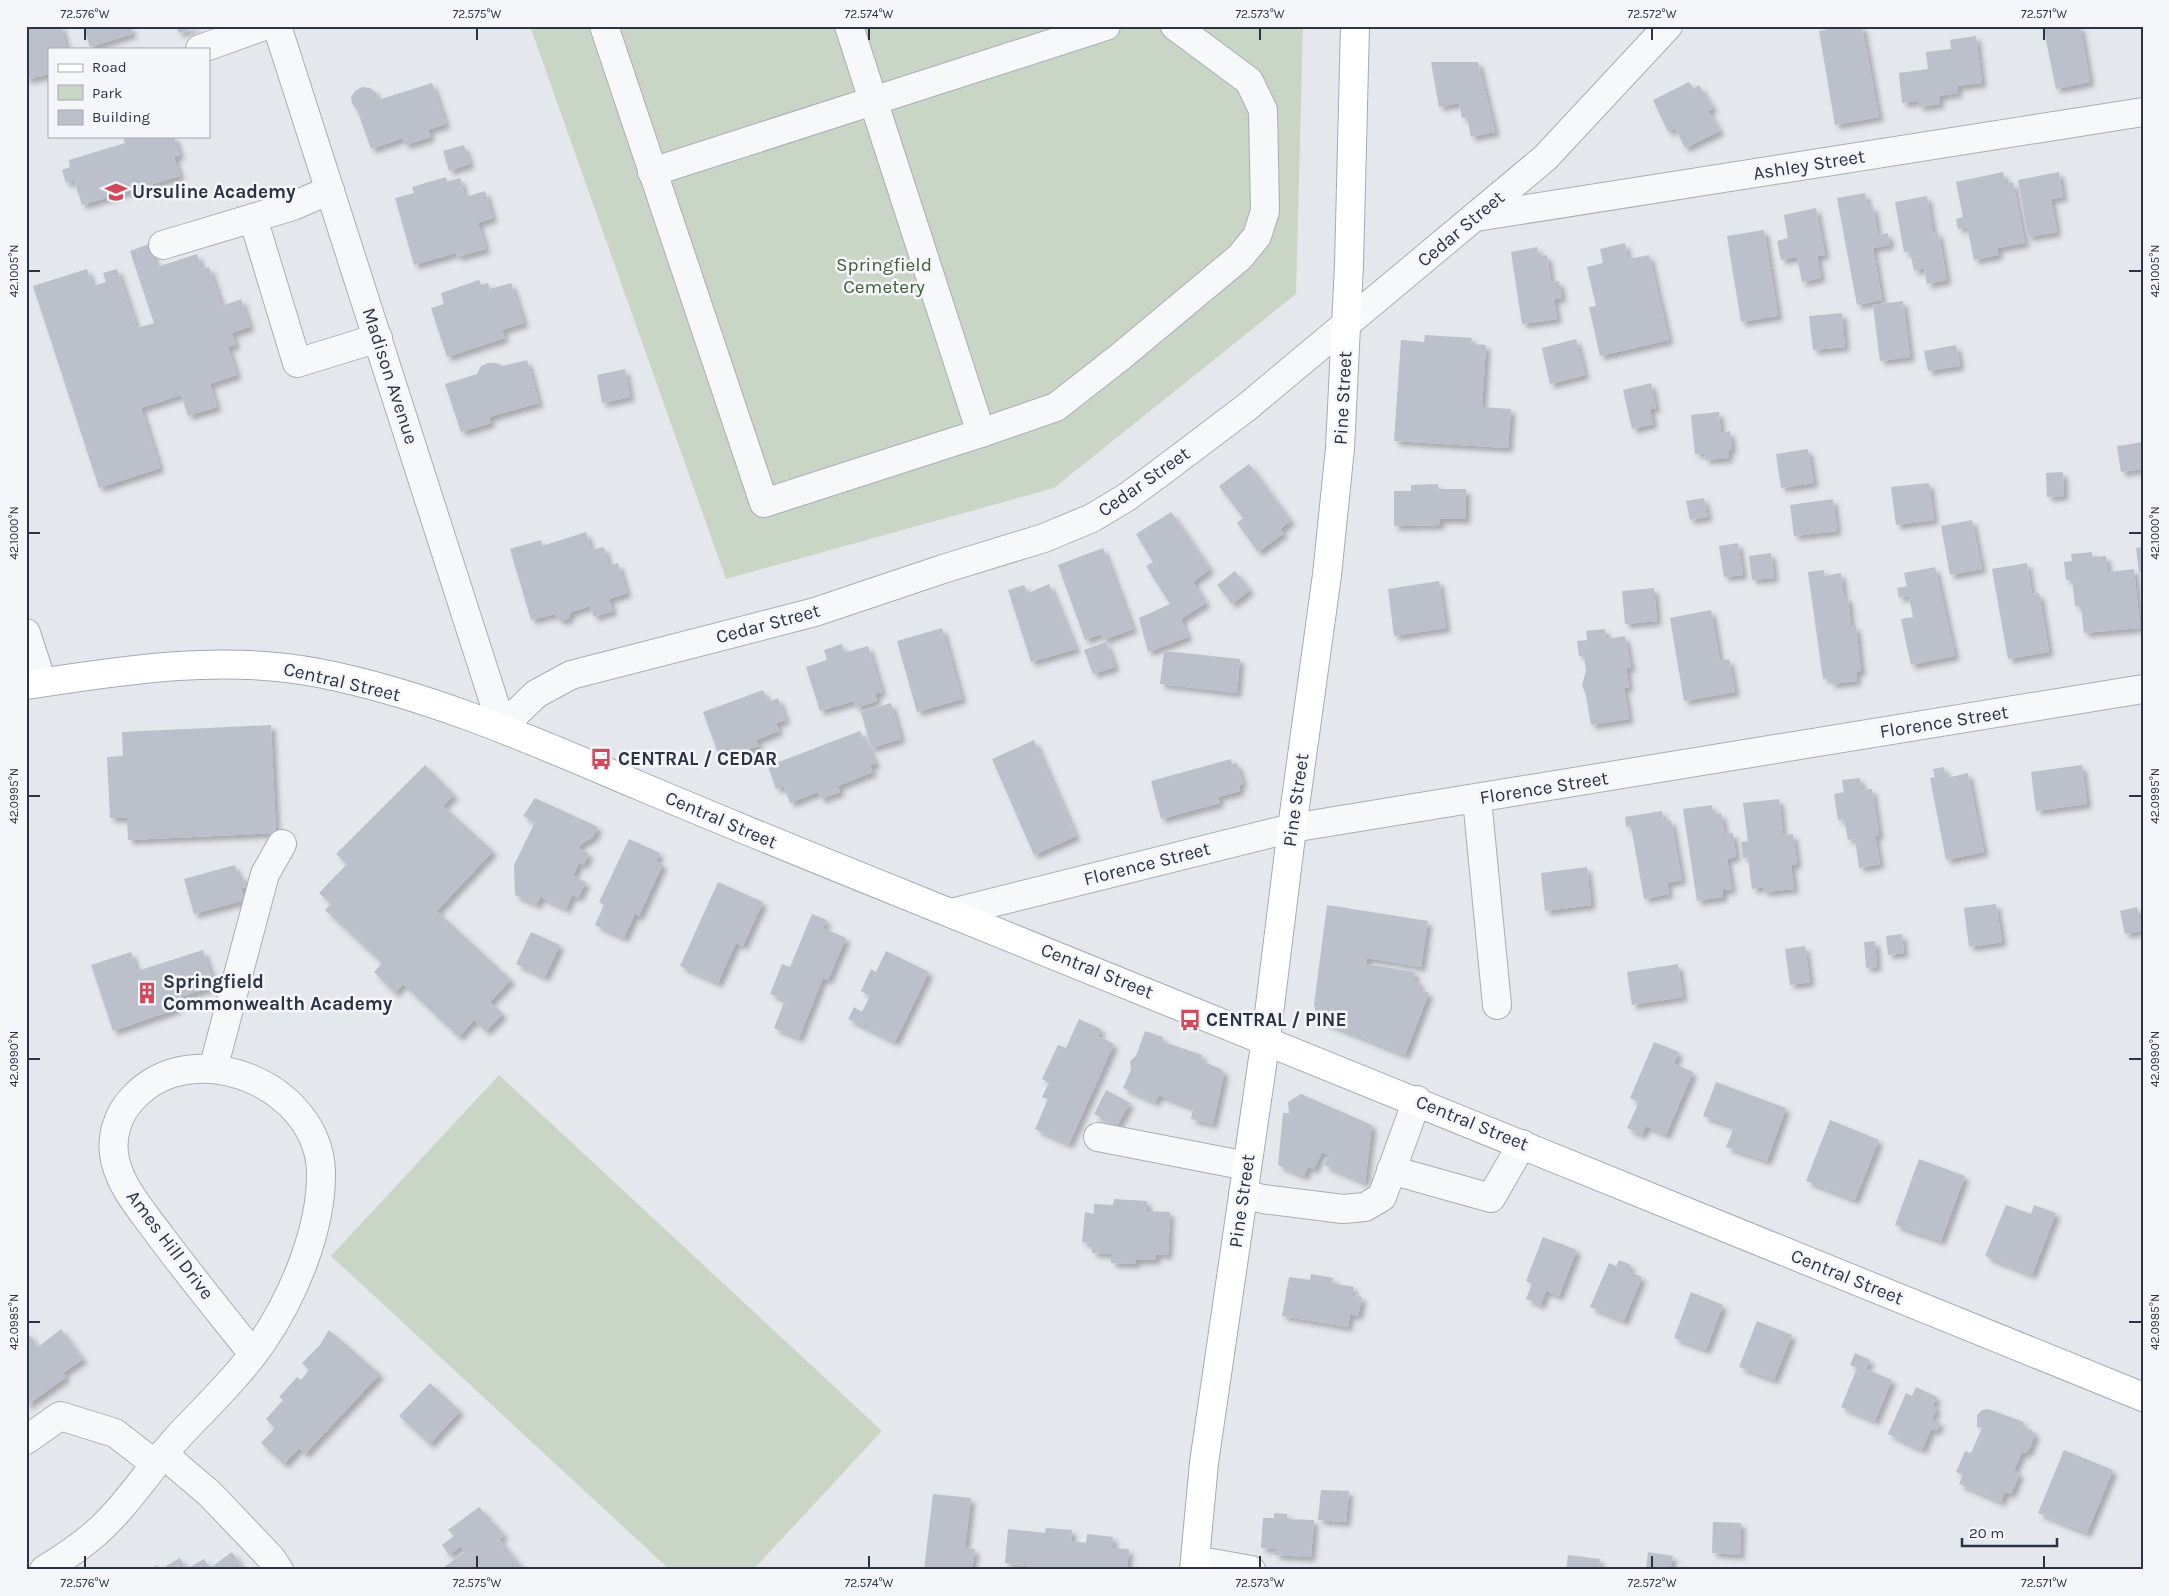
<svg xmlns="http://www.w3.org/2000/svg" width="2169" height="1596" viewBox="0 0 2169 1596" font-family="Karla,sans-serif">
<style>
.green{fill:#c9d6c5}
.building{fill:#bbc0ca;filter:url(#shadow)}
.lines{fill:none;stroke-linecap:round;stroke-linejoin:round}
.minor-casing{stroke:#a9aeb7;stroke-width:30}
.major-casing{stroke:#a3abb8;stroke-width:30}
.minor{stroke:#f7f8fa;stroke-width:28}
.major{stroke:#fff;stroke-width:28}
.ticks{fill:none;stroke:#2b3445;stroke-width:2}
.labels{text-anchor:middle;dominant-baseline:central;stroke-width:5;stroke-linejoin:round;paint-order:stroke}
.street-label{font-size:19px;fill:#2b3445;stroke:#f4f6f9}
.poi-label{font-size:19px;font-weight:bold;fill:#2b3445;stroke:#f4f6f9;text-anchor:start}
.park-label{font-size:19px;fill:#3f6138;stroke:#f4f6f9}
.neatline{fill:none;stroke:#2b3445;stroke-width:2}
.ticks-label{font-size:12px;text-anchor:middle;fill:#2b3445}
</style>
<defs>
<filter id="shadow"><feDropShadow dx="4.5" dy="4.5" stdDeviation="2.5" flood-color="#0004"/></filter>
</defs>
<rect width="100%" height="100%" fill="#e4e7ec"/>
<!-- green -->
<g class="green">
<path d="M530 26H1303L1296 294 1054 488 726 579Z"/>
<path d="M499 1075 882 1431 753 1570H670L331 1256Z"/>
</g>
<!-- building -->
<g class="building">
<path d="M26 26H61L67 49H49V74L26 80Z"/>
<path d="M83 26H130L132 34 90 47Z"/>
<path d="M176 26H197V27L179 33Z"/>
<path d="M1844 26H1862L1879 117 1835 125 1819 31Z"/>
<path d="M2043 26H2080L2090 82 2056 89Z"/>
<path d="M1976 36 1982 83 1957 86 1958 93 1939 96 1940 104 1919 107 1918 101 1902 103 1899 73 1928 69 1926 52 1951 49 1950 40Z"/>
<path d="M1431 62H1478L1495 132 1471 137 1467 117 1462 118 1459 103 1439 107Z"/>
<path d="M1689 82 1694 89 1699 85 1713 108 1708 111 1720 131 1685 148 1675 128 1668 132 1653 100Z"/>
<path d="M432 83 446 124 428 130 431 137 405 145 403 138 371 149 358 112 352 103 351 97 355 91 362 87 370 88 376 93 378 100Z"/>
<path d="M123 136H174L180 155 174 157 180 176 82 205 74 180 66 183 62 170 70 167 69 160 125 143Z"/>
<path d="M464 145 470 164 449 171 443 151Z"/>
<path d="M2003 172 2005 184 2013 182 2025 243 1997 248 1999 255 1974 260 1967 227 1958 229 1956 219 1963 217 1956 182Z"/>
<path d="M2059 172 2063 197 2051 199 2057 232 2028 237 2018 180Z"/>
<path d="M446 177 447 182 460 178 465 197 485 191 493 218 478 223 486 249 457 257 456 253 414 265 395 198 414 193 412 187Z"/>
<path d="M1865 193 1868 207 1873 206 1878 235 1888 233 1890 245 1873 248 1882 300 1857 305 1837 198Z"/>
<path d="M1927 196 1933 233 1938 232 1947 280 1927 284 1924 268 1914 271 1910 251 1904 252 1895 202Z"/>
<path d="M1816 208 1825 255 1817 256 1821 278 1802 282 1797 257 1781 260 1777 241 1788 238 1784 215Z"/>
<path d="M1764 230 1778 316 1741 322 1727 236Z"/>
<path d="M1625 243 1628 259 1649 255 1669 340 1600 356 1589 307 1596 306 1587 267 1603 263 1600 249Z"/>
<path d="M149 244 157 267 197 254 202 269 209 267 222 306 241 299 250 327 232 333 236 345 228 347 237 375 210 384 217 407 188 416 181 395 141 408 160 468 99 488 33 286 87 269 93 286 106 282 103 273 117 269 137 328 154 323 130 251Z"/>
<path d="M1537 247 1539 256 1547 255 1551 282 1559 281 1562 298 1554 299 1557 319 1522 324 1511 252Z"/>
<path d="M479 280 481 285 488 283 490 289 511 283 524 323 502 330 505 338 447 357 431 308 444 304 441 293Z"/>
<path d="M1903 301 1910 357 1880 361 1873 305Z"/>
<path d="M1842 313 1845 347 1813 350 1809 316Z"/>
<path d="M1425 335 1472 338 1471 344 1486 345 1482 407 1511 409 1508 448 1394 441 1401 340 1424 342Z"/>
<path d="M1576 339 1585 375 1550 384 1542 348Z"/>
<path d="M1956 345 1960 366 1928 371 1924 351Z"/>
<path d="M527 360 539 403 489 417 491 423 461 432 445 384 477 374 481 366 488 363H496L503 366Z"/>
<path d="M625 369 630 397 602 403 597 375Z"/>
<path d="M1651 383 1656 408 1650 409 1653 424 1632 429 1623 390Z"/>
<path d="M1719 412 1721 433 1730 431 1732 449 1728 450 1729 458 1705 460 1704 453 1695 454 1691 415Z"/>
<path d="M2143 442V469L2121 472 2117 446Z"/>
<path d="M1808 449 1814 483 1781 488 1776 454Z"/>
<path d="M1249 464 1291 521 1280 529 1284 533 1258 552 1237 523 1243 518 1219 486Z"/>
<path d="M2063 472 2064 496 2047 497 2046 473Z"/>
<path d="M1929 483 1934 520 1896 525 1891 487Z"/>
<path d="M1438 484V489H1466V519H1440V525L1394 526V491H1411V485Z"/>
<path d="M1704 498 1708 517 1690 520 1686 501Z"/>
<path d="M1833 499 1837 531 1794 536 1790 505Z"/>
<path d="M1171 512 1210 569 1193 582 1206 603 1181 619 1188 637 1148 652 1139 618 1170 604 1146 566 1153 562 1136 534Z"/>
<path d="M1972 520 1982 569 1950 575 1941 526Z"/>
<path d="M586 532 591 550 604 547 609 566 618 563 627 593 609 599 613 611 594 617 590 606 571 612 569 618 565 620H559L555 614 531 620 510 549 541 540 542 546Z"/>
<path d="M1738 543 1743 575 1724 577 1719 546Z"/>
<path d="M2143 547V571L2139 572 2136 548Z"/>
<path d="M1103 548 1133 629 1103 640 1101 634 1085 640 1058 565Z"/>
<path d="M2092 552V557L2106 556 2108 572 2134 569 2140 628 2084 633 2081 606H2075L2072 580H2066L2064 562 2072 561 2071 554Z"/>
<path d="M1771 553 1774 578 1752 580 1749 556Z"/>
<path d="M2027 563 2032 594 2039 593 2049 652 2008 659 1992 569Z"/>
<path d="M1935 567 1955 656 1911 665 1901 619 1913 617 1909 596 1899 598 1897 588 1907 586 1904 573Z"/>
<path d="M1824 570V576L1841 573 1844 598 1848 597 1851 627 1856 626 1861 672H1856L1857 681 1831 684 1830 678 1823 679 1808 572Z"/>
<path d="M1235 571 1250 590 1232 604 1217 585Z"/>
<path d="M1439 581 1446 628 1394 636 1388 589Z"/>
<path d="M1049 584 1076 649 1031 662 1008 590 1024 585 1028 593Z"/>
<path d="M1654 588 1657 621 1625 624 1622 591Z"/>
<path d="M1711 610 1720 661 1729 659 1735 692 1684 701 1670 618Z"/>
<path d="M942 628 962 699 917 712 897 641Z"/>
<path d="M1605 629 1606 639 1625 636 1631 668H1626L1629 687 1624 688 1629 719 1591 725 1586 695 1582 685 1586 671 1584 656H1579L1577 641 1587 640 1586 631Z"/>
<path d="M1106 642 1115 667 1093 674 1084 650Z"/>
<path d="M842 644 844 653 868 646 882 692 875 694 877 701 856 708 854 701 820 711 806 667 827 660 824 650Z"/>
<path d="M1164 651 1240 659 1237 693 1160 684Z"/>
<path d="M763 690 768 702 778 698 786 720 776 723 779 731 756 740 759 746 735 754 732 748 718 753 703 712Z"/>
<path d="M891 703 901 739 871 748 861 712Z"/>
<path d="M271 725 276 833 128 840 127 818H110L107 757 123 756 122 732Z"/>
<path d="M860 731 876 763 870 766 873 772 838 786 840 792 821 799 818 792 790 803 784 786 776 789 768 766Z"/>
<path d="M1034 740 1076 836 1034 855 992 759Z"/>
<path d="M1231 759 1232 764 1237 763 1243 784 1239 785 1240 791 1218 797 1220 803 1161 819 1151 781Z"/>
<path d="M425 765 454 795 443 806 493 851 437 911 511 980 490 1002 503 1014 486 1031 474 1020 459 1037 403 984 395 993 374 972 382 963 325 910 331 904 319 893 347 864 336 854Z"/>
<path d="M2082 765 2087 804 2036 811 2031 772Z"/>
<path d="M1944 767 1946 778 1968 773 1984 852 1946 860 1930 778 1935 777 1933 769Z"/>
<path d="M1860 778 1862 790 1872 789 1879 835 1875 836 1880 864 1859 868 1855 839 1848 840 1844 819 1838 820 1834 794 1844 792 1842 780Z"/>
<path d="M535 798 598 827 593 837 581 844 579 849 589 853 584 865 579 863 573 876 586 882 578 898 572 895 566 909 540 897 537 905 515 895 514 865 535 822 523 816Z"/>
<path d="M1779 799 1783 835 1793 834 1797 864 1791 865 1794 889 1764 892 1763 887 1752 889 1748 857 1743 858 1741 842 1748 841 1743 803Z"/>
<path d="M1712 805 1713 814 1721 813 1725 834 1733 833 1736 857 1727 859 1732 889 1723 890V897L1697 901 1683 809Z"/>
<path d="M1662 811 1664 821 1671 820 1682 880 1667 883 1669 894 1644 899 1631 826 1626 827 1625 817Z"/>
<path d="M629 839 660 853 656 861 663 864 639 916 635 914 624 938 595 925 604 905 599 902Z"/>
<path d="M235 865 238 877 242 875 246 887 241 888 245 900 194 914 184 879Z"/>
<path d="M1587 867 1591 905 1545 911 1541 873Z"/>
<path d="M718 882 763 902 743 946 736 943 718 983 680 966Z"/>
<path d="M1996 904 2002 942 1969 947 1964 908Z"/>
<path d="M1327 905 1428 921 1421 967 1367 958V964L1415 972 1414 981 1420 982 1419 989 1429 993 1405 1055 1324 1022 1316 1012 1314 1005Z"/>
<path d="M2137 907 2142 931 2125 934 2120 911Z"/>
<path d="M812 914 827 920 823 928 846 938 828 980 823 978 799 1038 774 1028 785 1000 770 994 782 964 790 967Z"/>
<path d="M531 932 560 945 545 977 516 964Z"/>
<path d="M1902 934 1904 953 1888 955 1886 936Z"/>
<path d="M1875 941 1877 967 1866 968 1864 942Z"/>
<path d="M1805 946 1810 982 1790 985 1785 949Z"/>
<path d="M203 950 215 986 174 999 177 1009 113 1031 91 965 131 952 137 971Z"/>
<path d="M886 951 929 972 895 1042 848 1019 854 1007 862 1012 870 996 861 991 871 969 876 972Z"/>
<path d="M1678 964 1683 997 1632 1005 1627 972Z"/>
<path d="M1079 1019 1101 1029 1098 1036 1114 1044 1069 1144 1035 1129 1048 1099 1042 1097 1049 1083 1042 1079 1058 1045 1066 1048Z"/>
<path d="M1145 1031 1163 1037 1161 1041 1202 1055 1201 1061 1221 1069 1224 1074 1213 1124 1191 1119 1193 1108 1159 1095 1155 1102 1123 1088 1131 1070 1130 1061 1136 1056Z"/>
<path d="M1654 1042 1679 1052 1674 1064 1693 1072 1666 1135 1646 1126 1642 1135 1627 1128 1639 1102 1630 1098Z"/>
<path d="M1716 1082 1786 1108 1767 1161 1726 1147 1734 1127 1703 1116Z"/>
<path d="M1106 1090 1130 1103 1117 1126 1094 1114Z"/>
<path d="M1301 1094 1372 1125 1365 1183 1324 1165 1329 1155 1322 1152 1314 1169 1308 1167 1304 1176 1278 1165 1283 1113H1289L1288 1102Z"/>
<path d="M1830 1120 1879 1140 1855 1200 1806 1181Z"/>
<path d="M1919 1159 1965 1176 1941 1241 1895 1225Z"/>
<path d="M1114 1199 1147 1201V1211L1170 1212 1168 1255 1156 1254V1260H1136V1264L1111 1263V1254L1092 1253V1244L1082 1242 1085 1212 1094 1214V1204L1113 1205Z"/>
<path d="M2006 1205 2031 1214 2034 1205 2056 1213 2032 1275 1985 1256Z"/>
<path d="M1543 1237 1577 1250 1559 1296 1546 1291 1541 1305 1526 1299 1532 1284 1526 1281Z"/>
<path d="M1619 1260 1631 1265 1628 1271 1642 1277 1624 1321 1590 1307 1609 1263 1616 1266Z"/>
<path d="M1311 1274 1333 1278 1332 1283 1354 1287 1352 1295 1362 1297 1358 1316 1350 1314 1348 1327 1282 1316 1289 1277 1310 1280Z"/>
<path d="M1691 1292 1723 1305 1706 1350 1674 1338Z"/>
<path d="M1757 1321 1792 1335 1774 1380 1739 1367Z"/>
<path d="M61 1329 83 1359 63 1373 66 1377 26 1406V1331L38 1347Z"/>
<path d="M329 1330 380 1374 305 1454 299 1448 284 1464 261 1443 275 1428 266 1419 283 1400 279 1397 297 1377 301 1380 309 1370 302 1363 320 1345Z"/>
<path d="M1855 1353 1870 1360 1866 1369 1892 1380 1875 1421 1841 1407 1857 1368 1850 1365Z"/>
<path d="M430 1383 460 1411 430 1444 399 1416Z"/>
<path d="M1916 1387 1937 1397 1933 1406 1937 1408 1932 1419 1940 1422 1937 1431 1931 1429 1922 1450 1888 1434 1906 1393 1912 1396Z"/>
<path d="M1988 1409 2024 1422 2022 1427 2032 1430 2035 1435 2029 1450 2026 1453 2022 1452 2014 1471 2020 1473 2011 1494 2005 1492 2001 1502 1959 1484 1963 1475 1956 1472 1965 1451 1971 1453 1982 1428 1977 1427V1415L1982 1410Z"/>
<path d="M2064 1450 2113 1470 2087 1533 2038 1513Z"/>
<path d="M1321 1490 1349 1491 1346 1522 1318 1520Z"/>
<path d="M933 1494 971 1498 965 1548 975 1549 972 1570H924Z"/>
<path d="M479 1507 504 1535 499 1539 524 1570H440L465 1552 461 1546 449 1555 442 1545 454 1536 448 1530Z"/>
<path d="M1274 1513 1287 1514V1519L1314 1520 1311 1557 1275 1555V1549L1261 1548 1263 1518H1274Z"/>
<path d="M1713 1522 1741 1523 1740 1555 1712 1553Z"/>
<path d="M1046 1528 1072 1530 1071 1541 1086 1543 1087 1534 1113 1537 1112 1548 1129 1549 1127 1570H1055L1005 1563 1008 1529 1045 1533Z"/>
<path d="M232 1552 244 1570H149L157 1565 159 1570 180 1558 186 1569 204 1559 210 1568Z"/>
<path d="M1648 1552 1673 1556 1670 1570H1646Z"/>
<path d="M1568 1555 1600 1559 1599 1570H1566Z"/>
</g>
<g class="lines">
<!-- minor casing -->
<g class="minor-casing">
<g id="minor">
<path d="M277 26 502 727 536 694 571 675 815 612 943 569 1044 538 1092 518 1127 497 1161 472 1247 407 1545 158 1668 26"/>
<path d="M604 26 764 503 981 433 849 26"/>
<path d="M200 49 264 26"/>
<path d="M652 172 1106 26"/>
<path d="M1476 217 2143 112"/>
<path d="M253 218 297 363 378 338"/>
<path d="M163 245 293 206 330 190"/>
<path d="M981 433 1056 407 1120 357 1240 257 1257 236 1265 211 1263 110 1249 81 1175 26"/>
<path d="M26 633 42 682"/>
<path d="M1477 799 1497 1005"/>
<path d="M951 913 1292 828 2143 689"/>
<path d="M213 1069 265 874 282 844"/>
<path d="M1098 1137 1247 1166"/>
<path d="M1391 1170 1491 1198 1522 1144"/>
<path d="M1243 1194 1263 1199 1343 1209 1365 1207 1382 1197 1417 1100"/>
<path d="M26 1440 60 1416 115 1433 155 1464"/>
<path d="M163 1454 210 1494 271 1558 279 1570"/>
<path d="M1195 1560 1251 1570"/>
<path d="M44 1570C62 1559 80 1547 96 1533 125 1507 147 1473 172 1444 181 1433 191 1423 201 1413 223 1390 245 1367 263 1341 294 1295 322 1228 321 1172 319 1086 195 1033 134 1097 118 1113 110 1137 115 1160 122 1190 144 1213 161 1237 191 1277 222 1315 253 1354"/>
</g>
</g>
<!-- major casing -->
<g class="major-casing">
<g id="major">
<path d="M26 685C124 670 221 654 319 673 431 695 536 742 640 786 730 824 821 861 913 898 1324 1062 1733 1231 2143 1397"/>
<path d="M1194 1570 1204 1463 1266 1038 1292 828 1327 575 1340 448 1349 265 1355 26"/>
</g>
</g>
<!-- minor -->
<use href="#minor" class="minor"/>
<!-- major -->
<use href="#major" class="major"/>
</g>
<!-- ticks -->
<path class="ticks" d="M85 28V40M477 28V40M869 28V40M1260 28V40M1652 28V40M2044 28V40M28 271H40M2129 271H2142M28 533H40M2129 533H2142M28 796H40M2129 796H2142M28 1059H40M2129 1059H2142M28 1322H40M2129 1322H2142M85 1556V1568M477 1556V1568M869 1556V1568M1260 1556V1568M1652 1556V1568M2044 1556V1568"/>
<!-- icons -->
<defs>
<g id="school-bare" transform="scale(1.725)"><path d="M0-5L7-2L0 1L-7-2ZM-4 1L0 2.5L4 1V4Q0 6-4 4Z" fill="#d1495b" stroke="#f4f6f9" stroke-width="2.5" paint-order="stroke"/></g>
<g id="bus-bare" transform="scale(1.725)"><path d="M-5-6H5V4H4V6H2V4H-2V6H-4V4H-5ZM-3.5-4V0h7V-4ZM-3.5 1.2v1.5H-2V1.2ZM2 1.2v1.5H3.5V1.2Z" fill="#d1495b" stroke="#f4f6f9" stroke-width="2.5" paint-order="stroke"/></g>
<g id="building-bare" transform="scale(1.725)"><path d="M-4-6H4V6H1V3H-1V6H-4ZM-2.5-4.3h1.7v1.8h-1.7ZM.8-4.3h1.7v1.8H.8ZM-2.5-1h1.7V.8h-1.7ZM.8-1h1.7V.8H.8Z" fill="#d1495b" stroke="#f4f6f9" stroke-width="2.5" paint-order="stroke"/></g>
</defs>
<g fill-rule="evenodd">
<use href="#school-bare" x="116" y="192"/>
<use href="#bus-bare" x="601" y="759"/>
<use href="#building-bare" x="147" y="993"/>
<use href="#bus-bare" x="1190" y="1020"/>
</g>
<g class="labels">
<!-- street labels -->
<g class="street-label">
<text transform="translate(1809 165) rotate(-9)">Ashley Street</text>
<text transform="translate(1461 229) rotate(-40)">Cedar Street</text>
<text transform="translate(390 376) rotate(72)">Madison Avenue</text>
<text transform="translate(1343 398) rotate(-87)">Pine Street</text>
<text transform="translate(1144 482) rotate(-35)">Cedar Street</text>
<text transform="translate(768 624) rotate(-15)">Cedar Street</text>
<text transform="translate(342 682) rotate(13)">Central Street</text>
<text transform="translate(1944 722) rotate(-9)">Florence Street</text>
<text transform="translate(1544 788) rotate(-9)">Florence Street</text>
<text transform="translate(1296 800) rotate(-82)">Pine Street</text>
<text transform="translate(721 820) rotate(23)">Central Street</text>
<text transform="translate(1147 864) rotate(-14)">Florence Street</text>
<text transform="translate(1097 971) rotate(22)">Central Street</text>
<text transform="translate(1472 1123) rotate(22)">Central Street</text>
<text transform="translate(1242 1201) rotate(-82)">Pine Street</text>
<text transform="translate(170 1245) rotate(53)">Ames Hill Drive</text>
<text transform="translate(1847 1277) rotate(22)">Central Street</text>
</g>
<!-- poi labels -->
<g class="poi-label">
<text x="132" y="192">Ursuline Academy</text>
<text x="618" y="759">CENTRAL / CEDAR</text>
<text x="163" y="982">Springfield<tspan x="163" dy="22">Commonwealth Academy</tspan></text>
<text x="1206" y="1020">CENTRAL / PINE</text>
</g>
<!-- park labels -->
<g class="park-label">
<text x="884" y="265">Springfield<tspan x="884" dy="22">Cemetery</tspan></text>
</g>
</g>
<!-- border -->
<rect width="2169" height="1596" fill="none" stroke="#f4f6f9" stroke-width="55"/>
<!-- legend -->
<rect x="48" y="48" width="162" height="90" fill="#f4f6f9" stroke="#a4a8b1"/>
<rect x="58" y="64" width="25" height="8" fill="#ffffff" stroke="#a4a8b1"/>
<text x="92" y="72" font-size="15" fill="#2b3445">Road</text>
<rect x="58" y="85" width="25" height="15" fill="#c9d6c5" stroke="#a4a8b1"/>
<text x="92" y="98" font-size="15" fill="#2b3445">Park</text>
<rect x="58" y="110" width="25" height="15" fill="#bbc0ca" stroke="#a4a8b1"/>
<text x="92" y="122" font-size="15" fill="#2b3445">Building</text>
<!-- scale -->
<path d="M1962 1538v8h95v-8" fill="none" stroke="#2b3445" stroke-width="2.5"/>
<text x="1969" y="1538" font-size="15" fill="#2b3445" stroke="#f4f6f9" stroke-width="4" paint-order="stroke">20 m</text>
<rect x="28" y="28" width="2114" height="1540" class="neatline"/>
<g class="ticks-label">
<text x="85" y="18">72.576°W</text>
<text x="477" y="18">72.575°W</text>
<text x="869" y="18">72.574°W</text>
<text x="1260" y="18">72.573°W</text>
<text x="1652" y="18">72.572°W</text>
<text x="2044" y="18">72.571°W</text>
<text transform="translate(14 271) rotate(-90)" y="4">42.1005°N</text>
<text transform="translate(2155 271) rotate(-90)" y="4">42.1005°N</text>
<text transform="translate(14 533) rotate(-90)" y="4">42.1000°N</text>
<text transform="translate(2155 533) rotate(-90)" y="4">42.1000°N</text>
<text transform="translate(14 796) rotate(-90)" y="4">42.0995°N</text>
<text transform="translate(2155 796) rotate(-90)" y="4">42.0995°N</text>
<text transform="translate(14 1059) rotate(-90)" y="4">42.0990°N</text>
<text transform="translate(2155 1059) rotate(-90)" y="4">42.0990°N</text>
<text transform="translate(14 1322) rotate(-90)" y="4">42.0985°N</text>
<text transform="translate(2155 1322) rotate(-90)" y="4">42.0985°N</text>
<text x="85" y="1587">72.576°W</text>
<text x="477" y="1587">72.575°W</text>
<text x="869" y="1587">72.574°W</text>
<text x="1260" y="1587">72.573°W</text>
<text x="1652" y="1587">72.572°W</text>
<text x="2044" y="1587">72.571°W</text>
</g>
</svg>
